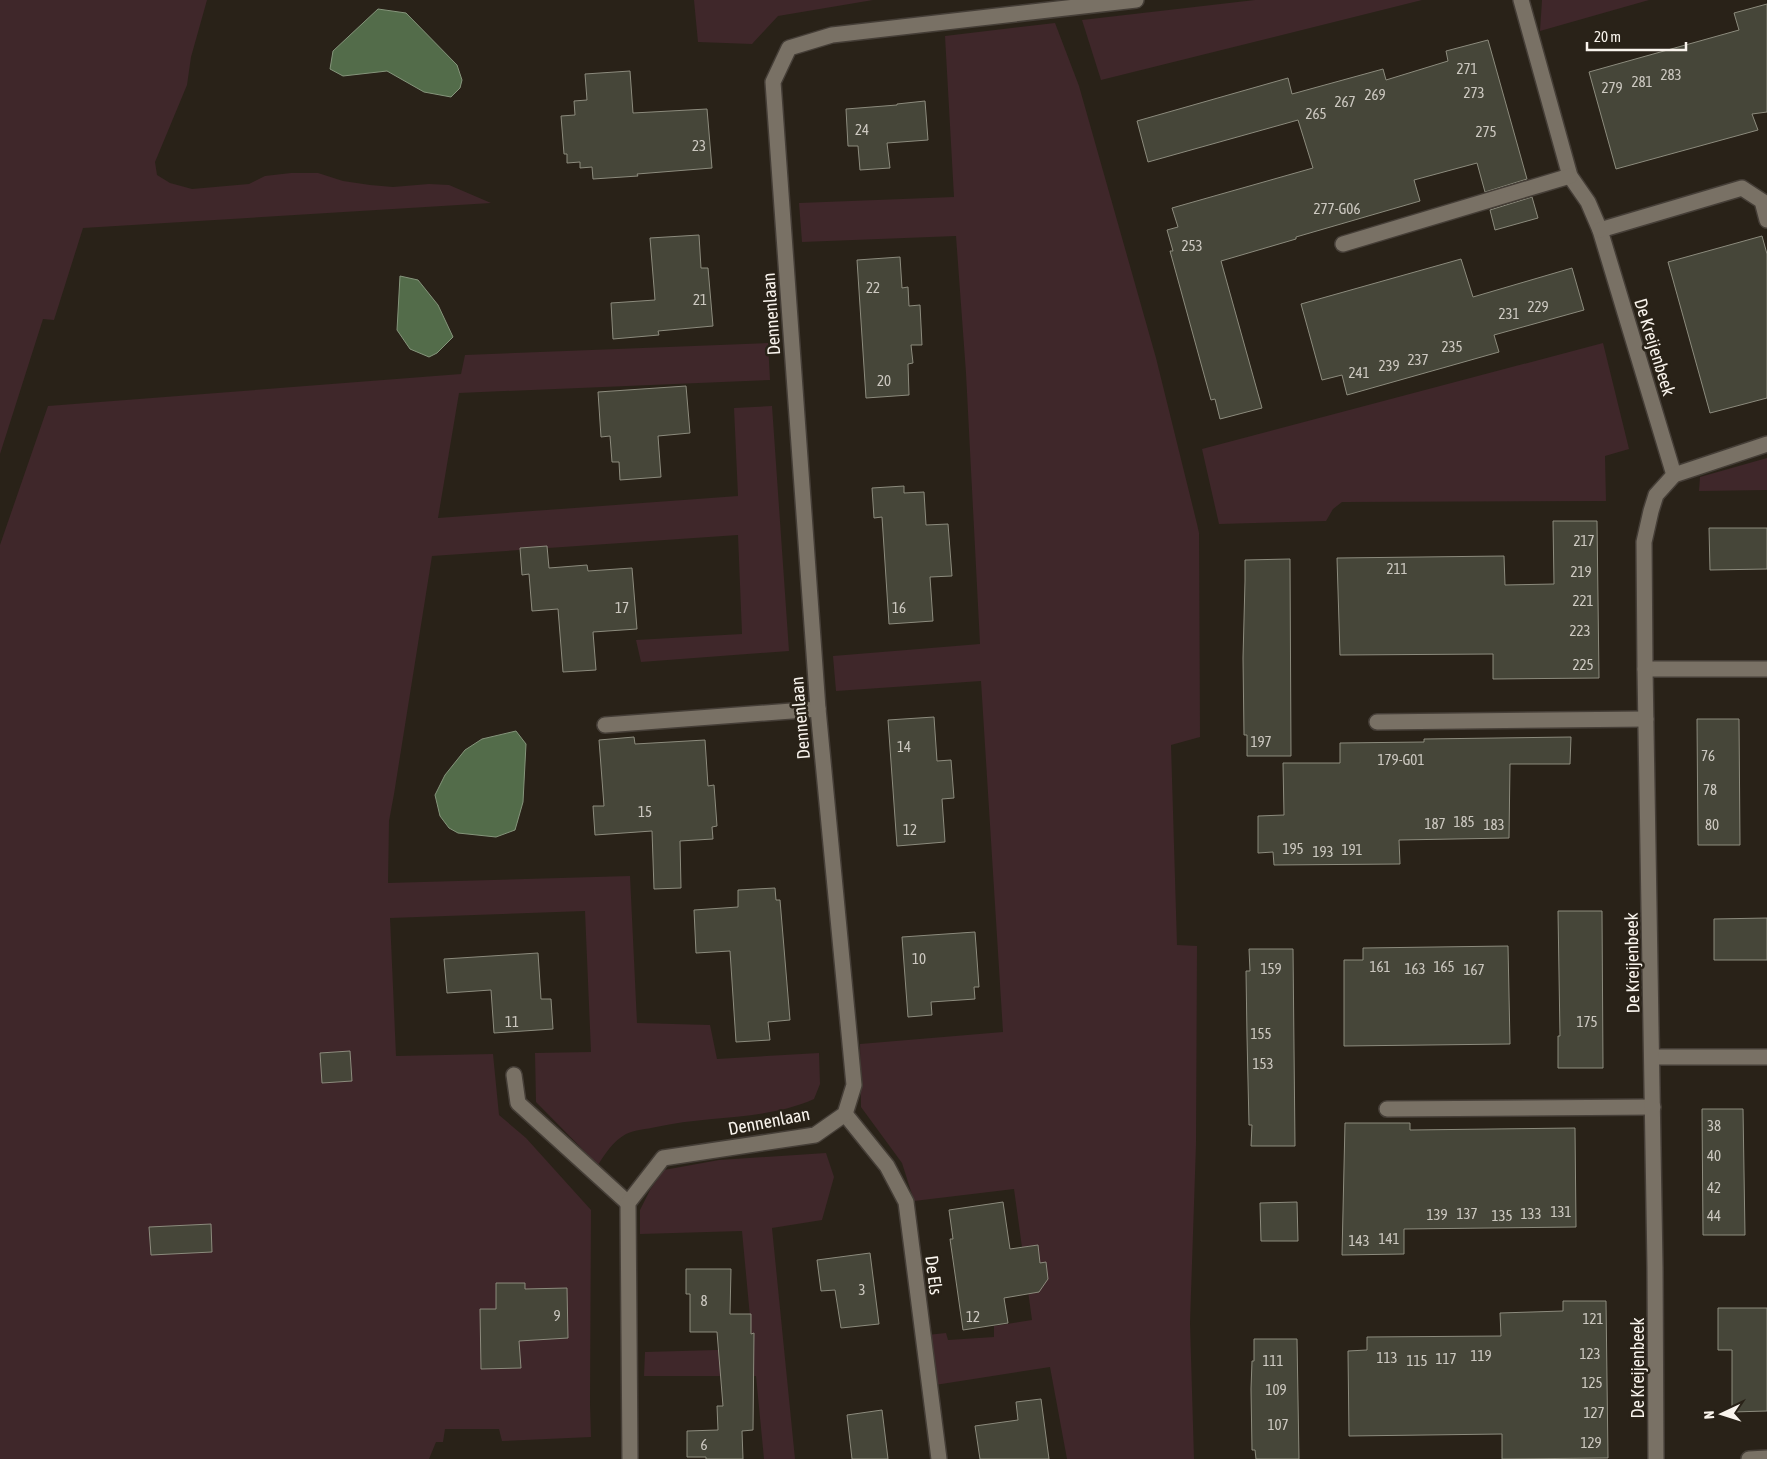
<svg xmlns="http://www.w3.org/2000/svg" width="1767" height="1459" viewBox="0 0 1767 1459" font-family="'Asap Condensed',sans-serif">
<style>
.green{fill:#3f272a}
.water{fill:#536c4a;stroke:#85957b}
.building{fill:#464639;stroke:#8c8b7d}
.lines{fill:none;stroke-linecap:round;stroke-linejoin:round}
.minor-casing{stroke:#453e37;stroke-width:18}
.minor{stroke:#797165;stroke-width:15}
.labels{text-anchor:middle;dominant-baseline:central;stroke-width:5;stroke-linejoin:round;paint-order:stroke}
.number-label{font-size:15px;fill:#ccc8c0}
.street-label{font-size:18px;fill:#f9f4ed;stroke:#292218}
</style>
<rect width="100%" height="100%" fill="#292218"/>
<!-- green -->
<g class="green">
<path d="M0 0H207L191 57 187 85 155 162 157 175 170 183 192 189 249 184 265 176 291 173H318L343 181 370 185 393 187 429 184 449 185 491 203 83 228 54 320 43 319 0 454Z"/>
<path d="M694 0H873L778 16 752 44 698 42Z"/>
<path d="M1255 0H1422L1101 80 1082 20Z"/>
<path d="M1542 0H1649L1540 31Z"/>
<path d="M1055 23 1079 86 1156 358 1197 524 1199 533 1200 737 1171 745 1177 945 1197 946 1196 1144 1190 1323 1194 1459H1067L1050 1367 935 1385 927 1335 946 1333 948 1340 994 1337V1326L1032 1320 1014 1189 914 1201 902 1163 861 1107 860 1044 1003 1032 981 681 836 691 833 656 980 644 966 373 956 236 802 242 799 203 954 197 945 36Z"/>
<path d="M768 343 770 380 459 393 438 518 738 496 734 408 772 406 789 651 641 662 636 640 742 634 738 535 432 556 394 794 389 821 388 883 630 876 637 1023 710 1025 717 1059 819 1053 820 1084 814 1099C765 1121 708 1115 656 1127 647 1129 634 1130 626 1134 613 1141 605 1154 598 1165L536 1102 535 1053 591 1052 585 911 390 918 396 1056 493 1054 499 1115 526 1138 591 1210 590 1404 591 1437 502 1441 499 1429H445L443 1442H436L429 1459H0V545L48 406 461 374 465 355Z"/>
<path d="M1603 343 1629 449 1605 456 1606 501 1342 502 1333 509 1326 521 1219 524 1202 449Z"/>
<path d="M1767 458V490L1699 491 1700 477Z"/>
<path d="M826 1153 834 1177 822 1220 772 1228 795 1459H764L756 1376H644L645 1352 753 1349 742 1231 640 1234V1210L650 1190 664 1170 719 1160Z"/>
</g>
<!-- water -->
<g class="water">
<path d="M378 9 406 13 457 65 462 80 460 88 451 97 424 92 387 71 343 76 330 69 333 51Z"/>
<path d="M400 276 418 280 438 305 453 337 437 353 429 357 410 349 397 330Z"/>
<path d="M516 731 526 744 523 802 515 830 496 837 458 833 449 828 440 816 435 795 445 775 465 750 482 739Z"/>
</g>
<!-- building -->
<g class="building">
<path d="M1767 4V112L1752 114 1758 130 1616 169 1589 72 1739 30 1734 13Z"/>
<path d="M1488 40 1527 179 1485 192 1477 163 1414 180 1420 201 1296 237V239L1221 261 1262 408 1220 419 1215 399 1211 400 1170 251H1173L1167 230 1178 227 1172 208 1313 168 1298 120 1148 162 1137 121 1288 78 1292 94 1383 69 1386 80 1448 61 1446 51Z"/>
<path d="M630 71 633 113 707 109 712 168 637 174 638 176 593 179 592 167 580 168V162L567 163V154H564L561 116 575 115 574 101 587 100 585 74Z"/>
<path d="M925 101 928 140 887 143 890 168 860 170 858 146H848L846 109 897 105V104Z"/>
<path d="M1532 197 1538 218 1495 230 1490 210Z"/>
<path d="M699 235 701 268H708L713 326 658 331 659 335 613 339 611 303 655 300 650 238Z"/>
<path d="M1762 236 1767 254V398L1710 413 1668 262Z"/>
<path d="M900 257 902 288 908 287 909 306 920 305 922 345H911L913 363 908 364 909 395 866 398 857 260Z"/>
<path d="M1461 259 1473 297 1572 268 1584 310 1494 335 1499 352 1347 395 1342 375 1322 380 1301 304Z"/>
<path d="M686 386 690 433 658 436 661 477 620 480 619 462H612L610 436 601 437 598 392Z"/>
<path d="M904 486V493L924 492 926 525 948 524 952 576 930 577 933 621 889 624 882 517 874 518 872 488Z"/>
<path d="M1553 521H1597L1599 678 1493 679V654L1340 655 1337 558 1504 556 1505 585 1554 584Z"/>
<path d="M1709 528H1767V569L1710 570Z"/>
<path d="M547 546 549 568 587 565 588 571 632 568 637 629 593 632 596 670 563 672 558 609 532 611 529 574 522 575 520 548Z"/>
<path d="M1290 559 1291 756H1247V735H1244L1243 658 1245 581V560Z"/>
<path d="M934 717 937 761 951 760 954 798 942 799 945 842 897 846 888 720Z"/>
<path d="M1697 719H1739L1740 845H1698Z"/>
<path d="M634 737 635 744 705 740 708 786 714 785 717 826 712 827 713 839 680 841 681 888 654 889 652 831 595 835 593 806H604L599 740Z"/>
<path d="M1571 737 1570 764H1510L1509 838 1399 840 1400 864 1274 865 1273 852 1258 853V816L1284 815 1283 763H1340V743L1424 742V739Z"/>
<path d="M775 888 776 900H780L790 1020 768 1022 770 1040 736 1042 730 951 696 953 694 910 738 907V890Z"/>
<path d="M1558 911H1602L1603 1068H1558V1036H1560Z"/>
<path d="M1767 918V960H1714V919Z"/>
<path d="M975 932 979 987H974L975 999 931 1002 932 1015 908 1017 902 937Z"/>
<path d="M1508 946 1510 1044 1344 1046V960H1363V948Z"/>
<path d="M1249 949H1293L1295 1146H1251L1252 1125H1249L1247 1036 1246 971H1250Z"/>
<path d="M538 953 541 999H551L553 1029 494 1033 491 990 447 993 444 959Z"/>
<path d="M350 1051 352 1081 322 1083 320 1053Z"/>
<path d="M1702 1109H1743L1745 1235H1703Z"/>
<path d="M1345 1123H1410V1130L1575 1128 1576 1227 1404 1229V1254L1342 1255Z"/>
<path d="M1003 1202 1010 1249 1038 1245 1040 1263 1046 1262 1048 1279 1039 1292 1004 1298 1008 1323 963 1330 950 1239H953L949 1210Z"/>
<path d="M1297 1202 1298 1241H1261L1260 1203Z"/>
<path d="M211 1224 212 1252 151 1255 149 1227Z"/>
<path d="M870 1253 879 1324 841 1328 835 1290 821 1291 817 1260Z"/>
<path d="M686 1269H731L730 1314H751V1334L754 1333 753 1430 742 1431 743 1459H706V1457H687V1431L718 1430 717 1406H723L717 1332H690V1294H686Z"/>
<path d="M496 1283H525V1289L567 1288 568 1338 519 1341 521 1368 481 1369 480 1309H496Z"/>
<path d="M1563 1301H1606L1608 1458 1502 1459V1434L1349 1436 1348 1351 1367 1350V1337L1501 1336 1500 1313 1563 1311Z"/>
<path d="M1718 1308H1767V1411L1732 1412V1350H1718Z"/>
<path d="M1254 1339H1297L1299 1459H1256L1255 1450H1252L1251 1389 1252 1361H1254Z"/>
<path d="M1041 1399 1049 1459H980L975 1426 1018 1420 1016 1402Z"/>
<path d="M882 1410 888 1459H852L847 1415Z"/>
</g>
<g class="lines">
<!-- minor casing -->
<g class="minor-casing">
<g id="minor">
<path d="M1521 0 1570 176 1588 202 1600 230 1674 475"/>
<path d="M1600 230 1742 188 1762 201 1767 220"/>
<path d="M1343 244 1570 176"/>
<path d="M1645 669H1767"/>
<path d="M1377 722 1646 719"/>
<path d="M605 725 818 709"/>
<path d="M1652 1057H1767"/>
<path d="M514 1075 518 1103 628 1203"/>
<path d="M1387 1109 1653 1107"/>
<path d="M845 1114 887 1166 906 1202 939 1459"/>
<path d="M630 1459 628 1203 663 1158 815 1135 845 1114 854 1085 818 709 773 82 789 48 832 35 1136 0"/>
<path d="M1656 1459 1655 1267 1645 669 1644 542 1651 511 1656 495 1674 475 1767 444"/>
<path d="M1749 1459 1767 1458"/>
</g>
</g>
<!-- minor -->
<use href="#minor" class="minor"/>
</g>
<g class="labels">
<!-- number labels -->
<g class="number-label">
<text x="1467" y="68">271</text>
<text x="1671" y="74">283</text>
<text x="1642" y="81">281</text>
<text x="1612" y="87">279</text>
<text x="1474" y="92">273</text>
<text x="1375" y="94">269</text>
<text x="1345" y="101">267</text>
<text x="1316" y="113">265</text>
<text x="862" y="129">24</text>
<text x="1486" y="131">275</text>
<text x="699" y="145">23</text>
<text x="1337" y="208">277-G06</text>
<text x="1192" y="245">253</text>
<text x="873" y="287">22</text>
<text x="700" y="299">21</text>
<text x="1538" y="306">229</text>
<text x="1509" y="313">231</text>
<text x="1452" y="346">235</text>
<text x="1418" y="359">237</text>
<text x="1389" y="365">239</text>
<text x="1359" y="372">241</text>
<text x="884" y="380">20</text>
<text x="1584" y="540">217</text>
<text x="1397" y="568">211</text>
<text x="1581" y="571">219</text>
<text x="1583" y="600">221</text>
<text x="622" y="607">17</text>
<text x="899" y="607">16</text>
<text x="1580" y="630">223</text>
<text x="1583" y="664">225</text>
<text x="1261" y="741">197</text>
<text x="904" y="746">14</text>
<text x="1708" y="755">76</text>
<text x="1401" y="759">179-G01</text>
<text x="1710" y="789">78</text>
<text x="645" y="811">15</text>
<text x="1464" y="821">185</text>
<text x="1435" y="823">187</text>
<text x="1494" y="824">183</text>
<text x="1712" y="824">80</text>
<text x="910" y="829">12</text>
<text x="1293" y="848">195</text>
<text x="1352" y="849">191</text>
<text x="1323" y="851">193</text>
<text x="919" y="958">10</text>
<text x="1380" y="966">161</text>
<text x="1444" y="966">165</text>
<text x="1271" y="968">159</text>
<text x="1415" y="968">163</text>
<text x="1474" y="969">167</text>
<text x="512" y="1021">11</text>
<text x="1587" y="1021">175</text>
<text x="1261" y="1033">155</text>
<text x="1263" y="1063">153</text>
<text x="1714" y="1125">38</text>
<text x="1714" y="1155">40</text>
<text x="1714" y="1187">42</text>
<text x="1561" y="1211">131</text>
<text x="1467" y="1213">137</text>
<text x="1531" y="1213">133</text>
<text x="1437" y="1214">139</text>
<text x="1502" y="1215">135</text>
<text x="1714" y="1215">44</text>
<text x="1389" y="1238">141</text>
<text x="1359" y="1240">143</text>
<text x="862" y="1289">3</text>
<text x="704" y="1300">8</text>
<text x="557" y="1315">9</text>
<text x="973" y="1316">12</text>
<text x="1593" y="1318">121</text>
<text x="1590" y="1353">123</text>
<text x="1481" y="1355">119</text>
<text x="1387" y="1357">113</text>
<text x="1446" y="1358">117</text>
<text x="1273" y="1360">111</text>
<text x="1417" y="1360">115</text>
<text x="1592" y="1382">125</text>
<text x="1276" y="1389">109</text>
<text x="1594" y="1412">127</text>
<text x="1278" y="1424">107</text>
<text x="1591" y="1442">129</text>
<text x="704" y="1444">6</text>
</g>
<!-- street labels -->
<g class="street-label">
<text transform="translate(771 314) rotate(-94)">Dennenlaan</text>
<text transform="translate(1655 347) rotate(73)">De Kreijenbeek</text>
<text transform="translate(800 718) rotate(-95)">Dennenlaan</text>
<text transform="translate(1632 963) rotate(-91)">De Kreijenbeek</text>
<text transform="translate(769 1121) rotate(-11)">Dennenlaan</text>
<text transform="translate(934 1275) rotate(83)">De Els</text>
<text transform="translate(1637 1368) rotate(-90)">De Kreijenbeek</text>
</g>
</g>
<!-- north arrow -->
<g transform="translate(1722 1414) rotate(266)" stroke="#292218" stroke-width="4" paint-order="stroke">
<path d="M0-4L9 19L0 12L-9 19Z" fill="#f9f4ed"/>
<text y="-8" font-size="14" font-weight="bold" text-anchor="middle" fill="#f9f4ed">N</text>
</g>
<!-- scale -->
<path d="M1587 42v8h99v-8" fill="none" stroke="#f9f4ed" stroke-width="2.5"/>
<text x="1594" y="42" font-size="15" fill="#f9f4ed" stroke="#292218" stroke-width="4" paint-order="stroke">20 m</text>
</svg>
